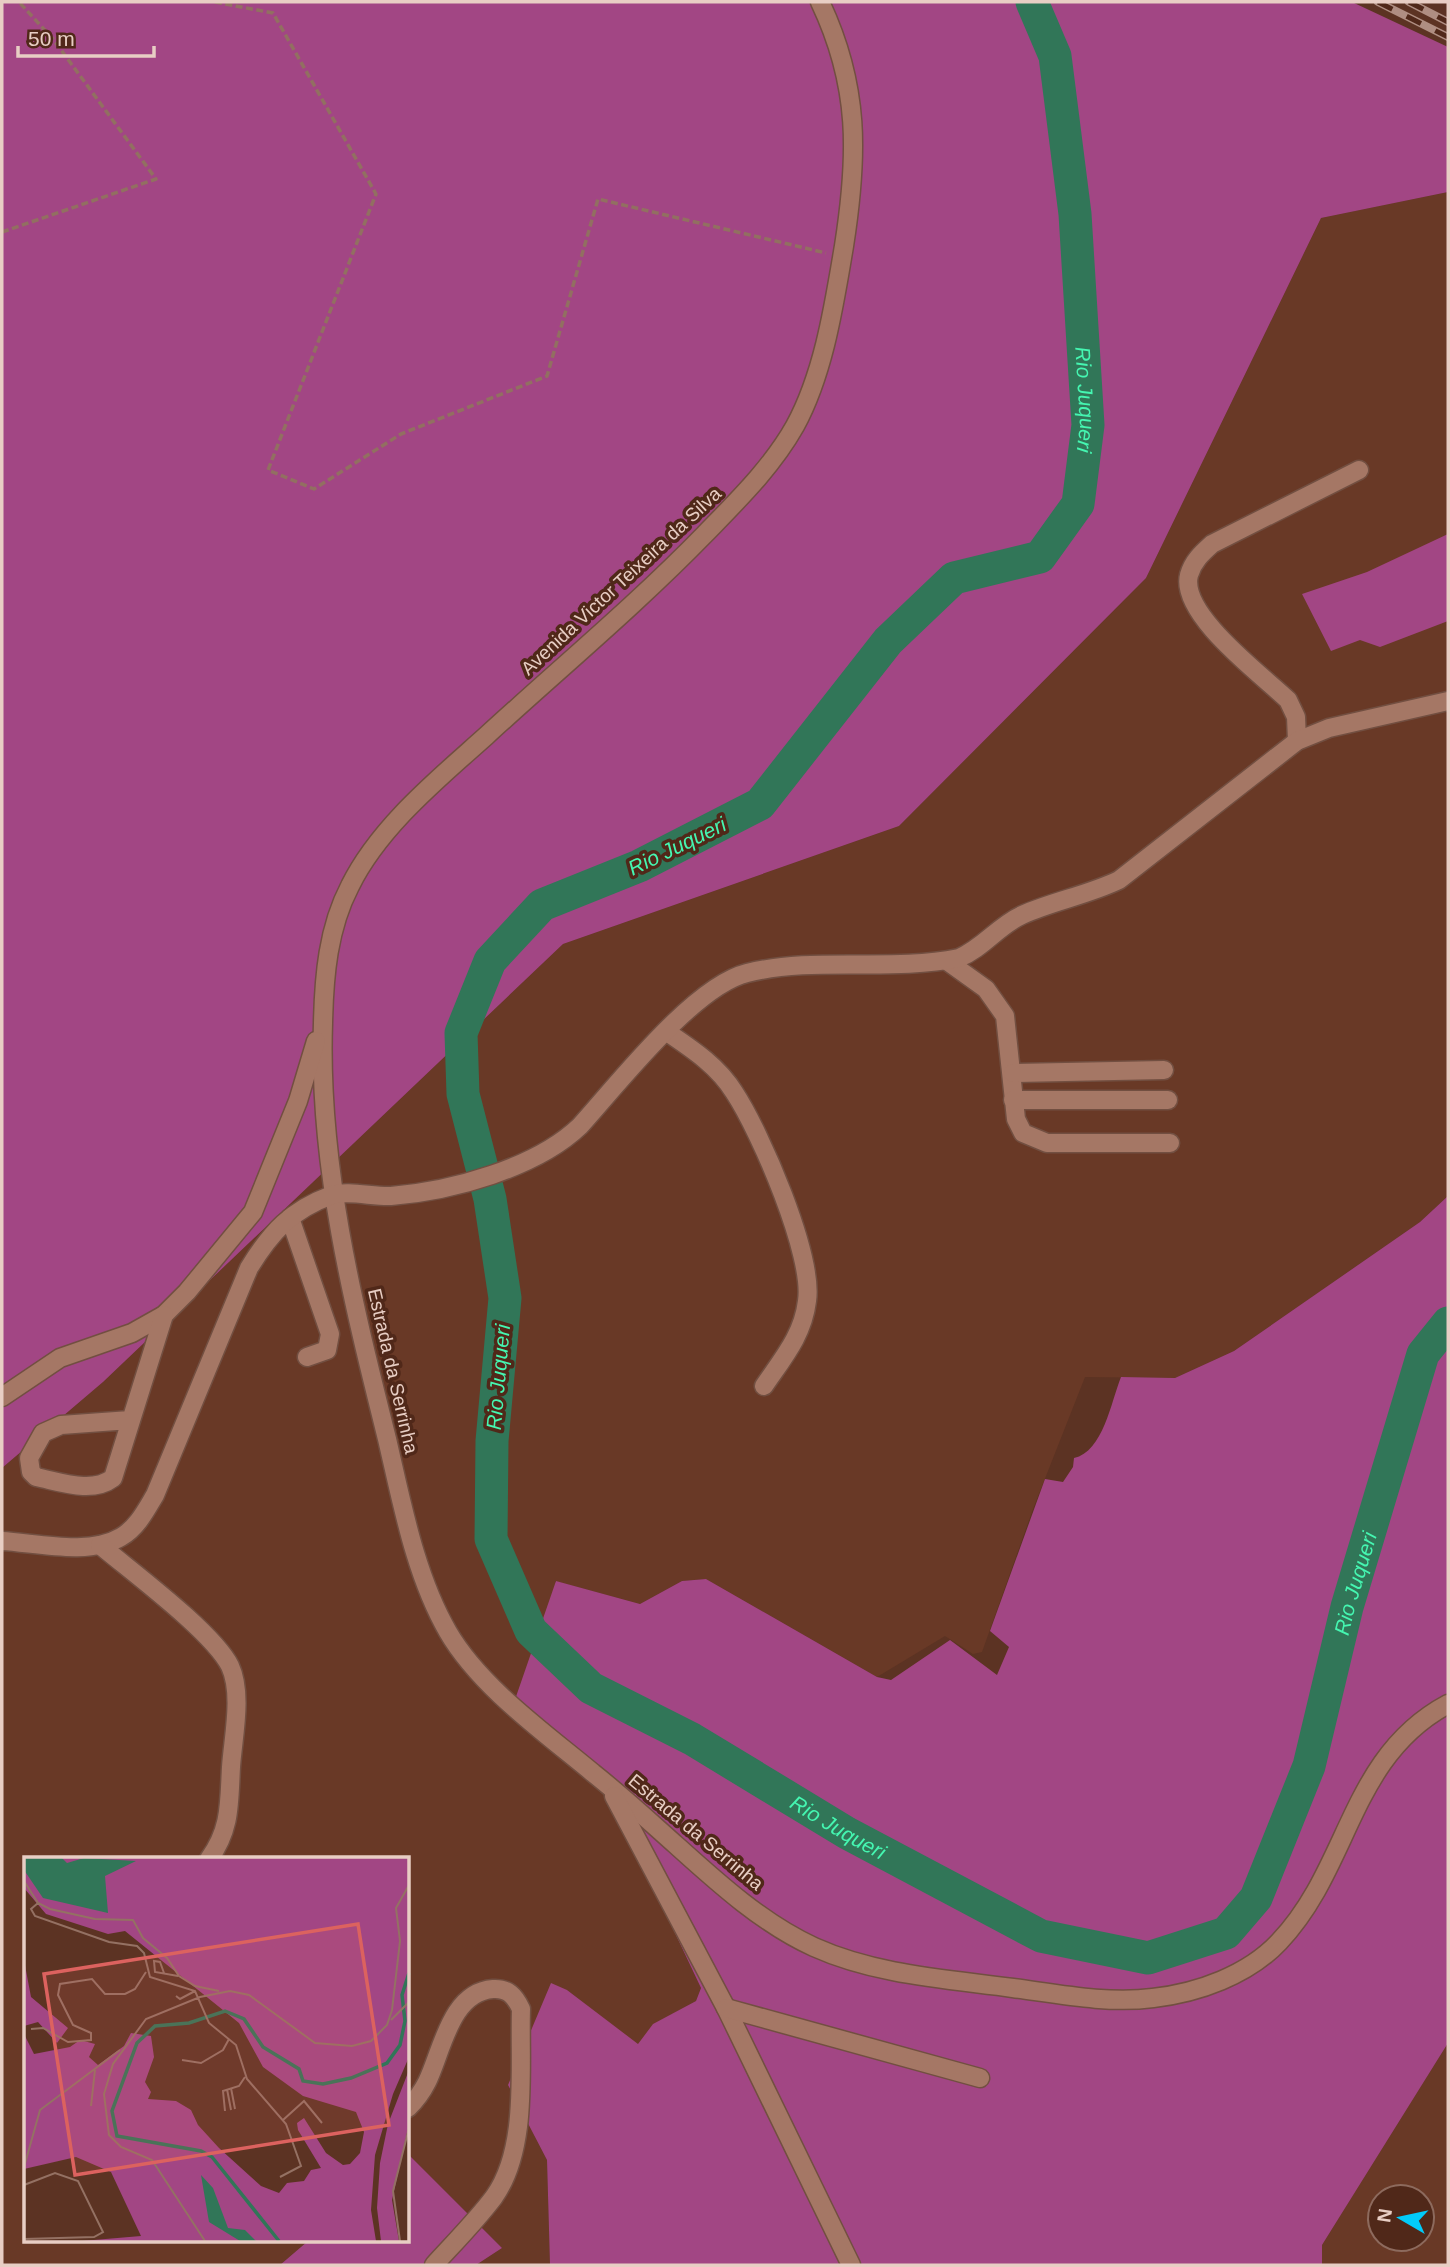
<svg xmlns="http://www.w3.org/2000/svg" width="1450" height="2267" viewBox="0 0 1450 2267" font-family="Arial,sans-serif">
<style>
.built{fill:#693926;fill-rule:evenodd}
.forest{fill:#a24684}
.lines{fill:none;stroke-linecap:round;stroke-linejoin:round}
.river{stroke:#317658;stroke-width:33}
.minor-casing{stroke:#724f41;stroke-width:21}
.path{stroke:#926f61;stroke-width:3.5;stroke-dasharray:7 3.5;stroke-linecap:butt}
.minor{stroke:#a57765;stroke-width:18}
.rail-casing{stroke:#af8e82;stroke-width:8}
.rail{stroke:#502819;stroke-width:5;stroke-dasharray:16;stroke-linecap:butt}
.labels{text-anchor:middle;dominant-baseline:central;stroke-width:7;stroke-linejoin:round;paint-order:stroke}
.street-label{font-size:19px;fill:#e8cec4;stroke:#502819}
.water-label{font-size:21px;font-style:italic;fill:#45f6b1;stroke:#502819}
.inset-river{fill:none;stroke:#317658;stroke-width:3.5}
.inset-road{fill:none;stroke:#947163;stroke-width:2}
.view{fill:#dc625f;fill-opacity:0.15;stroke:#dc625f;stroke-width:3.5}
.inset-edge{fill:none;stroke:#e8cec4;stroke-width:3.5}
</style>
<rect width="100%" height="100%" fill="#5c3323"/>
<!-- built -->
<g class="built">
<path d="M1448 192V1196L1420 1222 1234 1351 1175 1378 1085 1377 1033 1509 982 1652 973 1654 945 1636 877 1677 706 1579 682 1581 640 1604 555 1581 598 1784 648 1876 701 1988 696 2001 654 2024 638 2045 567 1990 508 2085 547 2160 550 2265H476L502 2248 408 2154V1859H26V2241H308L280 2265H2V1468L103 1382 563 944 899 826 1146 578 1321 218Z"/>
<path d="M1448 2043V2265H1322V2245ZM1380 2197H1422V2239H1380Z"/>
</g>
<!-- forest -->
<g class="forest">
<path d="M2 2H1352L1448 47V192L1321 218 1146 578 899 826 563 944 103 1382 2 1468Z"/>
<path d="M1448 534V621L1380 647 1360 640 1331 651 1302 594 1367 572Z"/>
<path d="M1448 1196V2043L1322 2245V2265H550L547 2160 508 2085 551 1983 567 1990 638 2044 653 2024 696 2001 701 1988 648 1876 598 1784 510 1714 556 1581 640 1604 682 1581 706 1579 877 1677 891 1680 950 1640 997 1675 1009 1647 990 1631 1045 1479 1063 1482 1073 1467 1074 1458C1103 1452 1111 1402 1121 1377L1175 1378 1234 1351 1420 1222Z"/>
<path d="M408 2154 502 2248 476 2265H280L308 2241H408Z"/>
</g>
<g class="lines">
<!-- river -->
<path class="river" id="s1" d="M1032 2 1055 56 1075 214 1088 425 1078 504 1040 557 954 578 888 641 760 804 639 866 542 905 490 961 461 1033 463 1094 490 1199 505 1298 492 1441 491 1539 531 1631 591 1688 692 1739 847 1833 1041 1936 1148 1958 1226 1933 1256 1898 1309 1766 1347 1607 1423 1354 1448 1323"/>
<!-- minor casing -->
<g class="minor-casing">
<g id="minor">
<path d="M820 2C860 86 858 156 844 246 834 305 824 373 795 426 772 467 737 501 705 534 636 605 559 669 486 736 438 779 379 827 350 886 328 928 324 976 323 1023 318 1164 353 1303 387 1439 402 1503 415 1575 448 1632 480 1687 545 1733 593 1773 622 1796 649 1821 676 1845 717 1882 763 1924 814 1947 876 1975 947 1979 1013 1988 1058 1994 1108 2004 1153 1998 1198 1993 1248 1975 1279 1942 1351 1866 1349 1757 1448 1704"/>
<path d="M1297 741 1296 717 1288 700C1262 675 1179 614 1189 575 1193 561 1202 553 1212 544L1359 470"/>
<path d="M947 961 986 989 1005 1016 1016 1119 1023 1133 1047 1143H1170"/>
<path d="M667 1032C692 1049 718 1066 734 1092 760 1131 814 1256 807 1301 803 1335 783 1358 764 1386"/>
<path d="M1013 1073 1164 1070"/>
<path d="M1013 1100H1168"/>
<path d="M290 1218 330 1334 327 1350 307 1357"/>
<path d="M2 1397 60 1358 132 1333 164 1315 187 1292 253 1212 298 1101 316 1041"/>
<path d="M130 1420 61 1425 43 1433 29 1458 31 1472 36 1477C61 1482 92 1494 113 1478L164 1315"/>
<path d="M2 1541C37 1543 89 1556 121 1537 137 1528 146 1510 155 1495L249 1268C271 1232 291 1210 332 1195 348 1190 374 1197 391 1196 452 1191 536 1168 580 1126 618 1084 694 986 747 973 816 956 890 972 959 958 983 948 998 926 1022 915 1053 901 1088 895 1119 880L1297 741 1329 728 1448 701"/>
<path d="M100 1545C132 1572 213 1632 230 1666 243 1694 233 1737 231 1767 229 1803 231 1829 209 1859"/>
<path d="M614 1796 726 2008 851 2265"/>
<path d="M726 2008 980 2078"/>
<path d="M408 2108C416 2100 422 2092 427 2082 442 2052 450 1992 493 1989 508 1988 515 1996 521 2009 519 2066 529 2148 494 2197 476 2221 454 2243 434 2265"/>
</g>
</g>
<!-- path -->
<g class="path">
<path d="M215 2 273 13 376 194 268 470 314 489 401 434 547 376 598 199 826 253"/>
<path d="M2 232 156 179 53 39 19 2"/>
</g>
<!-- minor -->
<use href="#minor" class="minor"/>
<!-- rail casing -->
<g class="rail-casing">
<g id="rail">
<path d="M1378 2 1448 37"/>
<path d="M1409 2 1448 22"/>
</g>
</g>
<!-- rail -->
<use href="#rail" class="rail"/>
</g>
<g class="labels">
<!-- street labels -->
<g class="street-label">
<text transform="translate(621 581) rotate(-43)">Avenida Victor Teixeira da Silva</text>
<text transform="translate(393 1371) rotate(77)">Estrada da Serrinha</text>
<text transform="translate(696 1832) rotate(40)">Estrada da Serrinha</text>
</g>
<!-- water labels -->
<g class="water-label">
<text stroke="none"><textPath href="#s1" startOffset="404">Rio Juqueri</textPath></text>
<text transform="translate(677 846) rotate(-26)">Rio Juqueri</text>
<text transform="translate(498 1377) rotate(-85)">Rio Juqueri</text>
<text stroke="none"><textPath href="#s1" startOffset="3132">Rio Juqueri</textPath></text>
<text stroke="none"><textPath href="#s1" startOffset="2334">Rio Juqueri</textPath></text>
</g>
</g>
<!-- overview -->
<g transform="translate(24 1857)">
<rect width="385" height="385" fill="#5c3323"/>
<path d="M0 1H385V200L369 237 351 298 347 353 352 384H58L117 379 87 315 52 300 0 312V177L10 197 46 190 56 183 71 187 65 200 74 208 100 189 107 176 127 179 130 200 121 225 127 235 124 242 152 244 167 253 174 268 195 291 237 329 255 336 263 326 280 324 287 313 297 311 274 273 273 266 280 261 302 296 319 308 326 307 336 296 340 275 332 255 279 239 239 210 215 166 101 74 84 77 22 57 0 31ZM0 103 7 140 44 171 33 186 14 165 0 169ZM385 213V267L368 343 375 384H357L353 351 356 306 364 267Z" fill="#a24684"/>
<path d="M0 1H38L43 6 60 1 112 4 81 19 84 56 19 41 0 13ZM177 318 189 331 204 371 221 373 232 384H216L185 365Z" fill="#317658"/>
<path class="inset-river" d="M255 384 188 300 177 294 93 279 88 254 113 186 131 169 165 166 201 154 220 162 239 190 275 212 279 224 299 227 327 221 363 206 376 188 381 164 378 138 385 116"/>
<path class="inset-road" d="M0 24 14 46 26 52 71 62 109 63 119 81 143 101 155 119 171 129 195 134M14 46 7 52 11 59 85 85 113 89 120 96 126 120 171 134 185 166 212 188 223 222 262 267 277 309 256 320M140 116 136 105 130 104 131 115 154 119M152 139 156 142 171 134M367 163 385 145M7 172 19 171 44 185 67 183V176L49 168 34 138 36 127 68 122 81 137H101L111 132 122 115M158 203 177 206 199 193 205 182M207 231 211 252M203 232 207 253M67 249 71 213M201 254 199 234 215 229 221 220M259 263 280 244 298 266M0 310 16 253 96 193M0 328 31 316 54 324 79 375 70 380 0 382M181 384 128 303 97 290 85 278 80 237 89 207 122 162 176 140 206 134 225 138 291 186 328 189 347 184 363 168 368 153 376 84 372 51 385 28M376 384 369 334 385 271"/>
<path class="view" d="M334 67 365 268 51 318 20 117Z"/>
<rect width="385" height="385" class="inset-edge"/>
</g>
<!-- border -->
<rect width="1450" height="2267" fill="none" stroke="#e8cec4" stroke-width="7"/>
<!-- north arrow -->
<g transform="translate(1401 2218) rotate(279)"><circle r="33" fill="#502819" stroke="#8d6a5d" stroke-width="2"/>
<path d="M0-5L12 26L0 18L-12 26Z" fill="#02cbf9"/>
<text y="-10" font-size="19" font-weight="bold" text-anchor="middle" fill="#e8cec4">N</text>
</g>
<!-- scale -->
<path d="M18 46v10h136v-10" fill="none" stroke="#e8cec4" stroke-width="3.5"/>
<text x="28" y="46" font-size="21" fill="#e8cec4" stroke="#502819" stroke-width="5" paint-order="stroke">50 m</text>
</svg>
